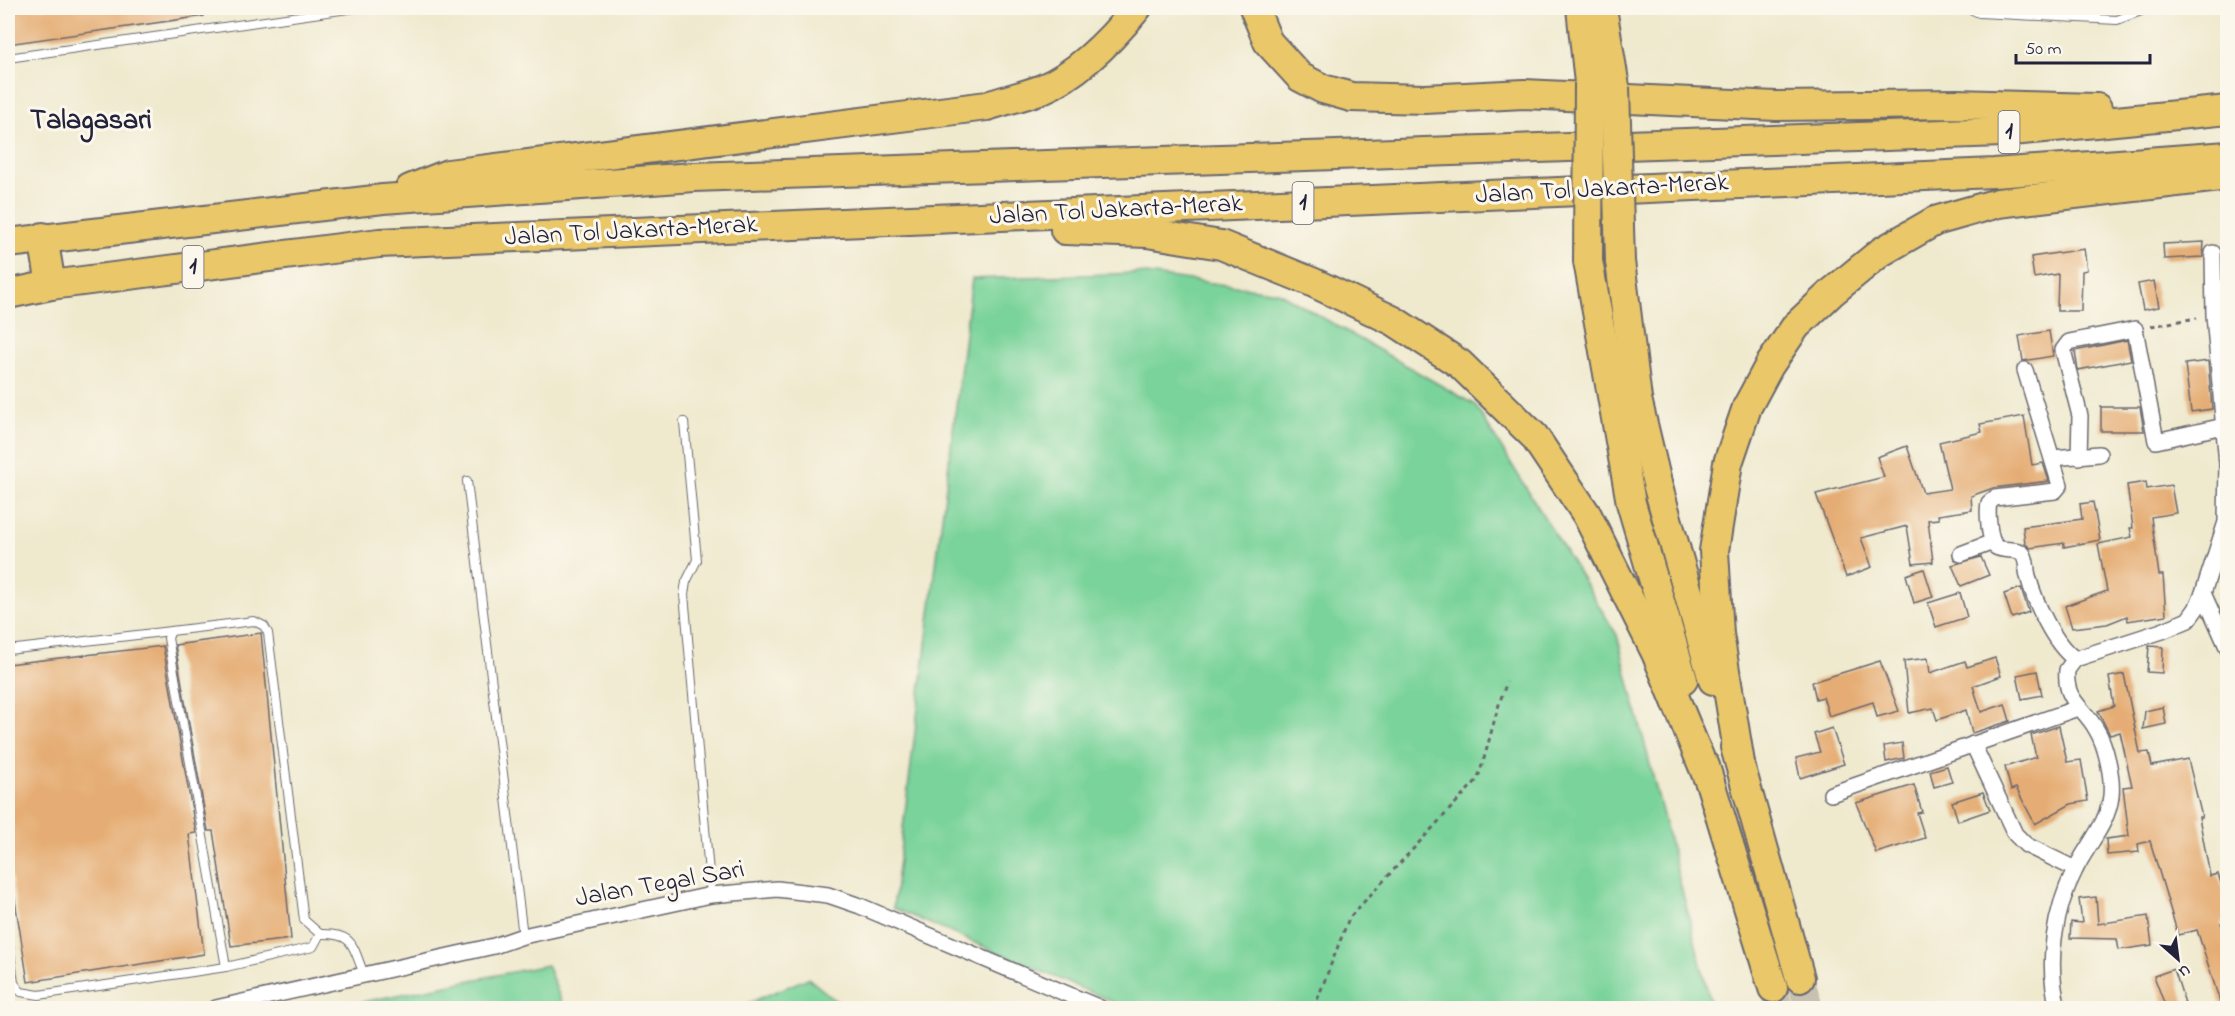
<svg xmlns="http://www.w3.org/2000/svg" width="2235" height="1016" viewBox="0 0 2235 1016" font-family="'Indie Flower',sans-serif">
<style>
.green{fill:#79d39a;stroke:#4e7a6a;stroke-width:1.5}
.building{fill:#e5ad74}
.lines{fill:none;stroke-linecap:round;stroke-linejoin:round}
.motorway-tunnel{stroke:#c6c1b1;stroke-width:28;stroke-dasharray:28 14;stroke-linecap:butt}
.service-casing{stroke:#6a686e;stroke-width:10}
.minor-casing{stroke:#6a686e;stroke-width:18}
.motorway-casing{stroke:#6a686e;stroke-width:32}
.path{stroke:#6a686e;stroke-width:3;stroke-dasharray:4.5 4.5;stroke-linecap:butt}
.service{stroke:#fff;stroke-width:8}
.minor{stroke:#fff;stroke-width:15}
.motorway{stroke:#eac769;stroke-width:28}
.motorway-bridge-casing{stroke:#6a686e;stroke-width:32;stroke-linecap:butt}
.motorway-bridge{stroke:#eac769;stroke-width:28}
.labels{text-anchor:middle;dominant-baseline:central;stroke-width:6;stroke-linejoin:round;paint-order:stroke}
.shield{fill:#fbf7ec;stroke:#636270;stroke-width:1.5}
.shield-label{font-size:24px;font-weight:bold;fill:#22223b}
.street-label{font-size:26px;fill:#22223b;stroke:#fbf7ec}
.quarter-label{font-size:28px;font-weight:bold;fill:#22223b;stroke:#fbf7ec}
</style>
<rect width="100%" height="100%" fill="#fbf7ec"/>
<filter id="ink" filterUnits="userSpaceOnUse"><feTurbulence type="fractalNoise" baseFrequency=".0167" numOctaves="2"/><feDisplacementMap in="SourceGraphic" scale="12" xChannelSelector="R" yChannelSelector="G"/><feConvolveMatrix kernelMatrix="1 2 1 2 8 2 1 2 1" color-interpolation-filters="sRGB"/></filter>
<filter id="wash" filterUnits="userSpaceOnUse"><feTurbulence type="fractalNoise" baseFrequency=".008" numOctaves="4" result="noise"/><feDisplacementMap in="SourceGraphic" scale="24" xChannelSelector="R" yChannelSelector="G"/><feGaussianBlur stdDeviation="1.35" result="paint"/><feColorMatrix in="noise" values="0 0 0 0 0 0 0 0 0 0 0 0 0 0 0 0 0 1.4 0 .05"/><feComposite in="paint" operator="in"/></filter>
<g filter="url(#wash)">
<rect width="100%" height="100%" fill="#efe9ce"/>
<!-- green -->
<g class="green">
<path d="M1138 273 1278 292 1475 405 1617 635 1712 1008H1127L893 908 972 279Z"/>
<path d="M547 965 564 1008H333Z"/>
<path d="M808 978 845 1008H737Z"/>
</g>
<g id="blocks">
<!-- building -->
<g class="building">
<path d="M8 8H203L204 16 8 44Z"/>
<path d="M2204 242 2203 257 2164 259 2163 244Z"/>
<path d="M2084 249 2087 270 2082 271 2081 311H2057L2058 274 2034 278 2031 257Z"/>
<path d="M2154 281 2159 307 2143 310 2138 284Z"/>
<path d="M2049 331 2053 356 2023 361 2019 336Z"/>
<path d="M2127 340 2131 360 2078 370 2075 351Z"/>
<path d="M2208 361 2212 409 2191 412 2185 364Z"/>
<path d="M2101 407H2140L2144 431H2101Z"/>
<path d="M2024 416 2032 465 2043 463 2049 481 1993 488 1971 496 1972 510 1938 515 1939 519 1928 520 1933 562 1913 564 1907 526 1861 538 1872 567 1846 577 1816 494 1884 477 1877 457 1907 446 1923 493 1950 489 1939 442 1982 432 1980 424Z"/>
<path d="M2146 482 2147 489 2171 485 2176 513 2151 517 2159 575H2163L2166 615 2128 621 2127 616 2107 624 2072 628 2065 606 2107 591 2098 544 2132 537 2130 528H2133L2127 485Z"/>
<path d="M2093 502 2100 540 2064 547V543L2030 548 2025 543 2023 527 2082 519 2080 504Z"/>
<path d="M1981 557 1989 575 1961 586 1952 565Z"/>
<path d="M1924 569 1933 597 1914 603 1906 575Z"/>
<path d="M2021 588 2029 612 2012 618 2004 594Z"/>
<path d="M1960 593 1967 617 1936 627 1928 603Z"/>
<path d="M261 633 291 939 231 946 213 831H208L175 645Z"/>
<path d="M163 646 196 833 189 834 204 954 28 982 8 857V664Z"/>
<path d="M2149 646 2163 647 2162 673 2147 672Z"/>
<path d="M1928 658 1930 673 1965 661 1967 667 1995 658 2001 676 1973 686 1981 712 2005 704 2010 721 1972 733 1966 710 1937 720 1933 708 1909 713 1904 661Z"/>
<path d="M1880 661 1899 711 1877 717 1873 702 1829 716 1823 697 1816 699 1812 682Z"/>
<path d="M2037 671 2042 695 2022 699 2017 675Z"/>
<path d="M2124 674 2140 753 2149 752 2152 766 2188 759 2202 817H2199L2210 876 2218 874 2228 905V921L2221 923 2228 943V1008H2222L2197 930 2178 935 2150 841 2138 844 2139 852 2107 855 2106 839 2129 836 2123 787 2132 786 2120 732 2110 735 2098 711 2114 706 2109 677Z"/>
<path d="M2163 707 2166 724 2143 729 2145 711Z"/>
<path d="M2059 726 2067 762 2081 760 2088 801 2071 804 2035 824 2016 788 2011 790 2005 767 2036 757 2031 735Z"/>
<path d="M1832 728 1844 764 1800 778 1796 758 1820 752 1814 734Z"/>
<path d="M1902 743 1904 758 1886 762 1884 746Z"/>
<path d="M1947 766 1952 782 1934 787 1930 771Z"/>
<path d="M1914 785 1922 812 1917 813 1925 838 1876 853 1856 803Z"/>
<path d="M1983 792 1990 810 1958 821 1952 802Z"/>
<path d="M2096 897 2098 924 2148 916 2152 945 2119 950 2117 939 2070 938 2071 922 2082 923 2079 899Z"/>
<path d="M2174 969 2185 1003 2166 1008 2154 976Z"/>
</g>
</g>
</g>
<g filter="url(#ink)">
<use href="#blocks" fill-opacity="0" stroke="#6a686e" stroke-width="1.5"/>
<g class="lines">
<!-- motorway-tunnel -->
<g class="motorway-tunnel">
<path d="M1800 978 1809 1008"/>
<path d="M1773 988 1779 1008"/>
</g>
<!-- service casing -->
<g class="service-casing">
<g id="service">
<path d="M1968 8 1979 13 2117 20 2149 8"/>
<path d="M8 58 355 8"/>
<path d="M684 422 697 560 686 582 684 594 711 895"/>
<path d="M467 481 523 936"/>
<path d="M8 650 171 631"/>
<path d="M8 939 14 983 21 992 39 995 226 967 313 947 320 934"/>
<path d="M226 967 168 638 171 631 254 621 264 626 268 633 304 920 320 934C355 933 352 946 364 974"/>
</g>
</g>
<!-- minor casing -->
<g class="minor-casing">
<g id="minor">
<path d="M2025 370 2060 485 2055 491 1995 498 1989 503C1987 511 1989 542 1996 547 2004 552 2017 547 2023 554 2027 559 2026 569 2028 576 2034 600 2054 645 2075 659"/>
<path d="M2079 457 2080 416 2063 350 2069 342 2135 329 2156 441 2224 426"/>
<path d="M2053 458 2099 454"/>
<path d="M1961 554 1993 542"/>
<path d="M2203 593 2228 649"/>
<path d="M1973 744 2015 834 2026 845 2075 869"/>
<path d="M1831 794 2078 708"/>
<path d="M216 1008 494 946 523 936 711 895 756 891 777 889 828 895 860 906 1100 1008"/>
<path d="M2058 1008C2046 963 2054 911 2075 870 2087 845 2108 824 2111 796 2113 777 2106 745 2096 729 2083 706 2064 701 2067 670L2075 659 2162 631 2188 620 2196 609 2203 593 2226 522 2227 464 2214 315 2213 253"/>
</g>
</g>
<!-- motorway casing -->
<g class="motorway-casing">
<g id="motorway">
<path d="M1254 8 1268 42 1300 77 1323 89 1351 97 1425 99 1524 94 1776 106 1957 104 2097 108"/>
<path d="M1581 8 1589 83"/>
<path d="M1602 8 1615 87"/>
<path d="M410 189 448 174 987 106C1005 100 1024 96 1042 89 1080 73 1112 39 1137 8"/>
<path d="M1065 230 1147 233 1221 245 1312 282 1394 321 1460 364 1534 436 1587 515 1656 653 1710 783"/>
<path d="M43 237 51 285"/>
<path d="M8 243 383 199 694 177 2003 132 2228 110"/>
<path d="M1588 261 1631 503 1683 680"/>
<path d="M1620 261 1637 399 1658 487 1713 680"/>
<path d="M8 294 51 285 379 243 1994 173 2228 156"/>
<path d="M1735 747 1800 978"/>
<path d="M1740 763 1719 634 1714 551 1728 463 1747 407 1769 366 1796 326 1831 293 1881 252 1935 221 1998 203 2228 176"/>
<path d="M1705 766 1773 988"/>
</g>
</g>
<!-- path -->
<g class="path">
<path d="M2151 326 2197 318"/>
<path d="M1314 1008 1349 918 1477 780C1489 747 1494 714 1507 682"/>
</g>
<!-- service -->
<use href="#service" class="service"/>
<!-- minor -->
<use href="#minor" class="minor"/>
<!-- motorway -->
<use href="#motorway" class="motorway"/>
<!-- motorway-bridge casing -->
<g class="motorway-bridge-casing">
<g id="motorway-bridge">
<path d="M1615 87 1620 261"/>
<path d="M1588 261 1589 83"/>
</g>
</g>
<!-- motorway-bridge -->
<use href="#motorway-bridge" class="motorway-bridge"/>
</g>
</g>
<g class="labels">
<!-- shield labels -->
<g class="shield">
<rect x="1998.5" y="111" width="21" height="42" rx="4.5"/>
<rect x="1292.5" y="182" width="21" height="42" rx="4.5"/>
<rect x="182.5" y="246" width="21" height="42" rx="4.5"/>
</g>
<g class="shield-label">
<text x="2009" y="132">1</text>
<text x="1303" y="203">1</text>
<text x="193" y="267">1</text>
</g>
<!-- street labels -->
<g class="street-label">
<text transform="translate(1602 190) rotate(-3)">Jalan Tol Jakarta–Merak</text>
<text transform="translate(1116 211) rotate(-3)">Jalan Tol Jakarta–Merak</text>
<text transform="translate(631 232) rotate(-3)">Jalan Tol Jakarta–Merak</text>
<text transform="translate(660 885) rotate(-10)">Jalan Tegal Sari</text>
</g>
<!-- quarter labels -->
<g class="quarter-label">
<text x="91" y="121">Talagasari</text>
</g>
</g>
<!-- margin -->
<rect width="2235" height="1016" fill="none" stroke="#fbf7ec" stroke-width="30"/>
<!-- north arrow -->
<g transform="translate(2178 959) rotate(152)" stroke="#fbf7ec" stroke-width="4.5" paint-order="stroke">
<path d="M0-4.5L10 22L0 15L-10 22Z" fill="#22223b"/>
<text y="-9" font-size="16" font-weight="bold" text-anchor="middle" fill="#22223b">U</text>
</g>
<!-- scale -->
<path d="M2016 54v9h134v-9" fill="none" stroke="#22223b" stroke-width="3"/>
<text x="2025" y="54" font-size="18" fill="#22223b" stroke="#fbf7ec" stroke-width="4.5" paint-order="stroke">50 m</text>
</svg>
